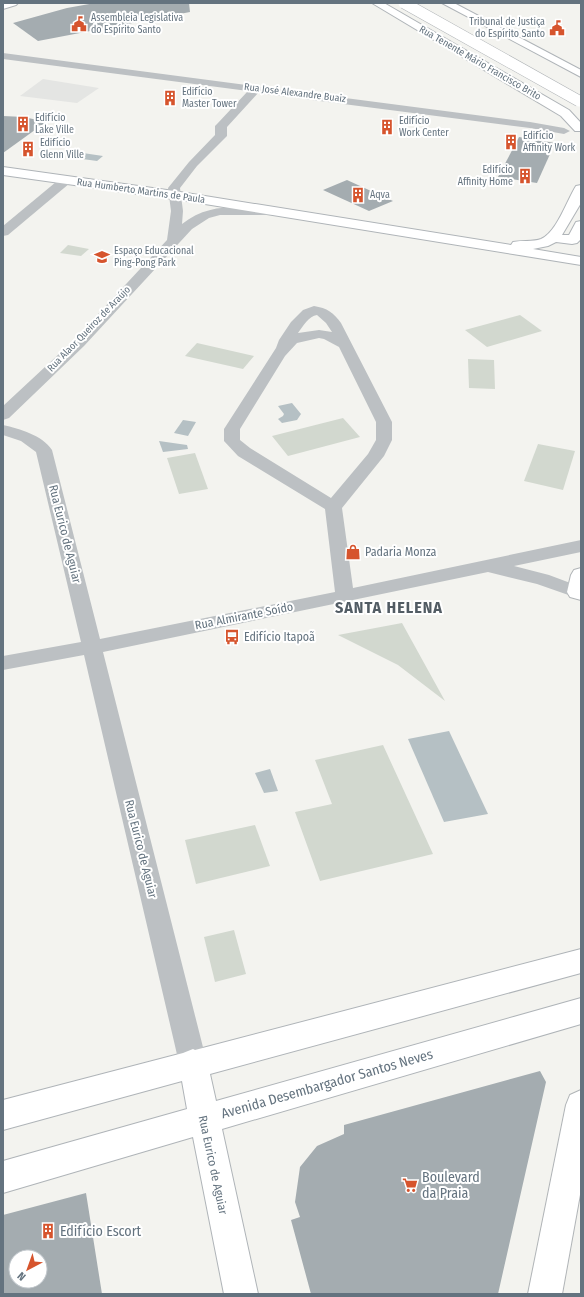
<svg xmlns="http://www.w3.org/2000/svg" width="584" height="1297" viewBox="0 0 584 1297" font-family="'Fira Sans Condensed',sans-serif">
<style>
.built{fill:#e4e5e3}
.green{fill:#d2d8cf}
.water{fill:#b5c0c4}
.building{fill:#a4acb0;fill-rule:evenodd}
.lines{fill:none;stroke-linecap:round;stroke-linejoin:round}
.secondary-casing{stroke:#afb4b8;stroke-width:2}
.primary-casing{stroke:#b0b4b7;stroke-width:2}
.street{fill:#bcc0c3;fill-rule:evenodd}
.secondary{fill:#fff;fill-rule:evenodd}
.primary{fill:#fff;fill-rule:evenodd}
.primary-bridge-casing{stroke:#b0b4b7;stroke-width:12;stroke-linecap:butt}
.primary-bridge{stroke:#fff;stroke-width:11}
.labels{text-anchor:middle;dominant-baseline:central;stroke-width:4;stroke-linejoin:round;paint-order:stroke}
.far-poi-label{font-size:10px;fill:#64737f;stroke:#fff;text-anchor:start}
.far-street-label{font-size:10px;fill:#64737f;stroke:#fff}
.street-label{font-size:12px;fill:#64737f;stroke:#fff}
.poi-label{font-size:12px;fill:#64737f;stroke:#fff;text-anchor:start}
.near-street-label{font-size:14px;fill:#64737f;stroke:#fff}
.near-poi-label{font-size:14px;fill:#64737f;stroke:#fff;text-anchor:start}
.district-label{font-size:16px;font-weight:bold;letter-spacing:1px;fill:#525c64;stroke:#fff}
</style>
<rect width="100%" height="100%" fill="#f3f3ef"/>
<!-- built -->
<path class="built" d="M43 79 99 88 77 103 20 96Z"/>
<!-- green -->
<g class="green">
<path d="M68 245 89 249 81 256 60 253Z"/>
<path d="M520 315 542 331 487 347 465 330Z"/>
<path d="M197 343 254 356 243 369 185 356Z"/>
<path d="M468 359 494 360 495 389 469 388Z"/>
<path d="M343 418 360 437 288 456 272 436Z"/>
<path d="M538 444 575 451 563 490 524 481Z"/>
<path d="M195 453 208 489 179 494 167 458Z"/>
<path d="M402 623 445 701 398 665 338 635Z"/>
<path d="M383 745 433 854 320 881 295 812 332 804 315 760Z"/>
<path d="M255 825 270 866 196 884 185 840Z"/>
<path d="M234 930 246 974 215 982 204 937Z"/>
</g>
<!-- water -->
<g class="water">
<path d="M71 149 78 150 76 152 103 156 97 161 68 157 73 153 67 152Z"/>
<path d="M292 403 301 414 297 420 282 423 278 419 283 416 284 414 278 406Z"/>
<path d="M183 420 196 422 188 436 174 433Z"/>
<path d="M159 441 187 445 188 449 163 452Z"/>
<path d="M449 731 488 814 444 822 408 739Z"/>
<path d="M270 769 278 791 264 793 255 773Z"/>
</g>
<!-- building -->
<g class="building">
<path d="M95 3H189L190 12 38 41 13 23 67 8Z"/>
<path d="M3 116 24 117 46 122 3 153Z"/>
<path d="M519 137 555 143 537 183 498 177Z"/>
<path d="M347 180 393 201 369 211 323 190Z"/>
<path d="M540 1071 546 1082 498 1294H311L291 1220 300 1217 295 1202 300 1167 317 1146 344 1134V1125Z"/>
<path d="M86 1193 102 1294H3V1215ZM16 1257H40V1281H16Z"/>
</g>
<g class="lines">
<!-- secondary casing -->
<g class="secondary-casing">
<g id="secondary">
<path d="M3 3H18L16 5 3 9Z"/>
<path d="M372 3H384L569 110 581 123V131H575L561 116Z"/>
<path d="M442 3H454L581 70V77Z"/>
<path d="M3 167 174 191 511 245 513 242C522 240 533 242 541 239 557 232 567 200 576 186L581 185V203L562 235H569L576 222 581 221V239L577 243 572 244 556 242 548 246 533 249 581 257V265L174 199 3 175Z"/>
<path d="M581 949V973L210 1074 216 1101 581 998V1024L222 1129 258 1294H224L193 1137 3 1193V1161L187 1109 182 1081 3 1130V1100L183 1053 193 1049 195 1050Z"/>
</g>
</g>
<!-- primary casing -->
<g class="primary-casing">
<g id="primary">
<path d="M581 568V600L570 597 567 592 571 575 574 570Z"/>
<path d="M581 1090V1189L562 1294H528L566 1105 570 1095Z"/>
</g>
</g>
<!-- street -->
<g class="street">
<path d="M3 53 254 86 257 85 261 87 530 122 564 128 570 131 564 134 530 128 258 93 227 127V136L197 166 180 188 183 211 182 224C211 201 241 208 276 208L280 209 282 212 280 215H220L209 218 192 229 84 346 9 418 3 420V406L74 340 167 240 171 211 168 188 189 162 215 135V126L217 124 248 91 3 59Z"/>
<path d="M66 176 70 177 72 180 70 183 8 235 3 236V226L62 177Z"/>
<path d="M314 306C327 308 334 313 341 323L392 422V440L384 456 342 508 353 588 581 540V552L514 566 549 575 581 587V597L577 598 537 584 488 572 103 652 207 1063 203 1072 193 1076 183 1072 179 1063 84 655 3 670V656L81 642 36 452 21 441 3 435V425C20 429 42 435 52 450L100 639 335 592 325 509 238 456 224 441V429L276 348 279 340 291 322 303 310ZM317 315 326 323 332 332 319 330 298 333C303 326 309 316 317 315ZM319 338 324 339 339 347 376 422V440L368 454 331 498 250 448 240 440V429L285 356 297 343Z"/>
</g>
<!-- secondary -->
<use href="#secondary" class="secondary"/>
<!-- primary -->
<use href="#primary" class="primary"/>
<!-- primary-bridge casing -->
<g class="primary-bridge-casing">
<path id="primary-bridge" d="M404 3 579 101"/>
</g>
<!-- primary-bridge -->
<use href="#primary-bridge" class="primary-bridge"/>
</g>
<!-- icons -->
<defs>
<g id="civic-bare" transform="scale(1.2)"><path d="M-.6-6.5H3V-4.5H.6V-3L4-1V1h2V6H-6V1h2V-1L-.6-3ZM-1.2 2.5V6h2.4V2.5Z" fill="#d6542d" stroke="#fff" stroke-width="2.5" paint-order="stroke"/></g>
<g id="building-bare" transform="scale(1.2)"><path d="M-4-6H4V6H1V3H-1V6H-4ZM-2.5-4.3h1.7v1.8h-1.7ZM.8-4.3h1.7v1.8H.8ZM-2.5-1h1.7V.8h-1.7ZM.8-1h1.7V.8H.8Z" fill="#d6542d" stroke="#fff" stroke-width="2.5" paint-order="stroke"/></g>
<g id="school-bare" transform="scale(1.2)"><path d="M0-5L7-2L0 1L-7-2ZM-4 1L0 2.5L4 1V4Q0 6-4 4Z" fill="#d6542d" stroke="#fff" stroke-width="2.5" paint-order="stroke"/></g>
<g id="shop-bare" transform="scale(1.2)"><path d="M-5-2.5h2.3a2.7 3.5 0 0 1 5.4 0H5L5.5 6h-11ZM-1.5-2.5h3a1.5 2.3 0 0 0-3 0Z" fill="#d6542d" stroke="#fff" stroke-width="2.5" paint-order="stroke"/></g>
<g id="bus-bare" transform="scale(1.2)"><path d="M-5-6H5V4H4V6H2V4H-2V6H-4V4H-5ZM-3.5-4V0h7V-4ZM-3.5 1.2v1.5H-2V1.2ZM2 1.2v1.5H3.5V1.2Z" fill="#d6542d" stroke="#fff" stroke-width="2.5" paint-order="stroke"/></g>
<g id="supermarket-bare" transform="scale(1.2)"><path d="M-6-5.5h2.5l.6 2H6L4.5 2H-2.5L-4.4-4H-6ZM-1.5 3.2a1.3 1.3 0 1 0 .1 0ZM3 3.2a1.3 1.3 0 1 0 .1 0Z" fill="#d6542d" stroke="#fff" stroke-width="2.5" paint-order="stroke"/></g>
</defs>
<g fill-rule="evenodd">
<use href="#civic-bare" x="79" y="24"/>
<use href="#civic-bare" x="557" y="28"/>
<use href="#building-bare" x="170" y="98"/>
<use href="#building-bare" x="23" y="124"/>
<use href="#building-bare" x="387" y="127"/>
<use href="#building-bare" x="511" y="142"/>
<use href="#building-bare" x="28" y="149"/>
<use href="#building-bare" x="525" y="176"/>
<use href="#building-bare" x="358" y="195"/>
<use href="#school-bare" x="102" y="257"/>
<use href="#shop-bare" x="353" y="552"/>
<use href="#bus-bare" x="232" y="637"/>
<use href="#supermarket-bare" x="410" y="1185"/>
<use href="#building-bare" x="48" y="1231"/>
</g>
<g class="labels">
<!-- far-poi labels -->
<g class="far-poi-label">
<text x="91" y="18">Assembleia Legislativa<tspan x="91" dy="12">do Espírito Santo</tspan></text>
<text x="545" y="22" text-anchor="end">Tribunal de Justiça<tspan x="545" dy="12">do Espírito Santo</tspan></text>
<text x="182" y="92">Edifício<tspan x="182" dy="12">Master Tower</tspan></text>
<text x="35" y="118">Edifício<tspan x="35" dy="12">Lake Ville</tspan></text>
<text x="399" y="121">Edifício<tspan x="399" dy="12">Work Center</tspan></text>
<text x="523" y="136">Edifício<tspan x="523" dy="12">Affinity Work</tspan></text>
<text x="40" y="143">Edifício<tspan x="40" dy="12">Glenn Ville</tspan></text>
<text x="513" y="170" text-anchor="end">Edifício<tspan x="513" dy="12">Affinity Home</tspan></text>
<text x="370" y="195">Aqva</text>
<text x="114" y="251">Espaço Educacional<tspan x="114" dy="12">Ping-Pong Park</tspan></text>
</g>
<!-- far-street labels -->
<g class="far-street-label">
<text transform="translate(480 63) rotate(30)">Rua Tenente Mário Francisco Brito</text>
<text transform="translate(295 93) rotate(7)">Rua José Alexandre Buaiz</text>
<text transform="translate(141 191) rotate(8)">Rua Humberto Martins de Paula</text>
<text transform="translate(89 329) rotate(-46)">Rua Alaor Queiroz de Araújo</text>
</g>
<!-- street labels -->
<g class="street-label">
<text transform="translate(65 534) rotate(76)">Rua Eurico de Aguiar</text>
<text transform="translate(244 616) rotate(-11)">Rua Almirante Soído</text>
<text transform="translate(141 849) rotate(76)">Rua Eurico de Aguiar</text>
<text transform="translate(213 1165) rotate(78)">Rua Eurico de Aguiar</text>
</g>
<!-- poi labels -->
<g class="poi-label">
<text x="365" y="552">Padaria Monza</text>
<text x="244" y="637">Edifício Itapoã</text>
</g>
<!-- near-street labels -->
<g class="near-street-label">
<text transform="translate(327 1084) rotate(-16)">Avenida Desembargador Santos Neves</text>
</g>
<!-- near-poi labels -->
<g class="near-poi-label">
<text x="422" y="1177">Boulevard<tspan x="422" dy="16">da Praia</tspan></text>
<text x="60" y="1231">Edifício Escort</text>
</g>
<!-- district labels -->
<g class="district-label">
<text x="389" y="607">SANTA HELENA</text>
</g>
</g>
<!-- border -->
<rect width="584" height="1297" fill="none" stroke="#64737f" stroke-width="8"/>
<!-- north arrow -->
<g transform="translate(28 1269) rotate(221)"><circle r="19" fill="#ffffff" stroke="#c1c7cc"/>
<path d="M0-3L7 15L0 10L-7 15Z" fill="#d6542d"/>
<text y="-6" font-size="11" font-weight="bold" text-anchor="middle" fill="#64737f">N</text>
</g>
</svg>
